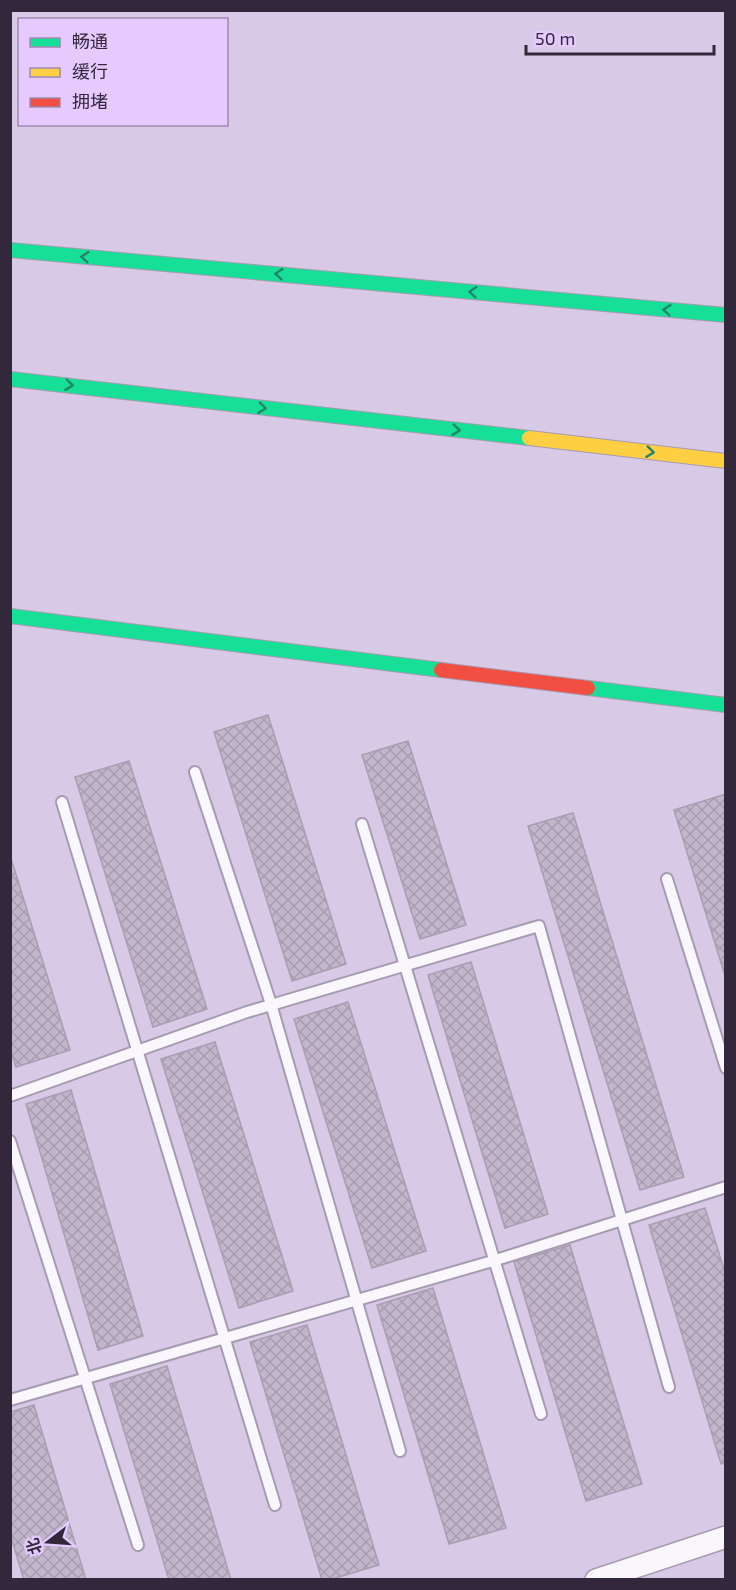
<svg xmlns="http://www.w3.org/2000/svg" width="736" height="1590" viewBox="0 0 736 1590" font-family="'Exo 2','Noto Sans SC',sans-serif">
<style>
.building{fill:url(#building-cross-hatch);stroke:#a99db3;stroke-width:1.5}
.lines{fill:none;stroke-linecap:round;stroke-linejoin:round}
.lane-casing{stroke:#a69bb1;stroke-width:14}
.street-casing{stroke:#a69bb1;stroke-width:24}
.fast-casing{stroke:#a69bb1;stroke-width:16}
.slow-casing{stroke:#a69bb1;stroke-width:16}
.jam-casing{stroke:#a69bb1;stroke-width:16}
.lane{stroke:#f9f7fb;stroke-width:10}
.street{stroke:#f9f7fb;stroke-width:21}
.fast{stroke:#16e098;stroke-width:14}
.slow{stroke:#ffcf43;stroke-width:14}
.jam{stroke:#f24e42;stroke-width:14}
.oneway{stroke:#24846a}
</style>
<defs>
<pattern id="building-cross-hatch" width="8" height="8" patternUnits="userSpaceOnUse" patternTransform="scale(1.5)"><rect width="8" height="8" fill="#c2b6cc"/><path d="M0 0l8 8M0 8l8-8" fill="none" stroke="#a79cb0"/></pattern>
</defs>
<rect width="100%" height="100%" fill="#d8c9e6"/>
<!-- building -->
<g class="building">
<path d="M268 715 346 964 292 981 214 732Z"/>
<path d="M408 741 466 925 420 939 362 755Z"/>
<path d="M129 761 207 1009 153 1027 75 777Z"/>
<path d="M726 794V979L674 810Z"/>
<path d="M573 813 684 1177 640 1190 528 826Z"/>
<path d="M10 855 70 1050 16 1067 10 1048Z"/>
<path d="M471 962 548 1214 505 1228 428 975Z"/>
<path d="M348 1002 426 1251 372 1268 294 1019Z"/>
<path d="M215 1042 293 1291 239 1308 161 1059Z"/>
<path d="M71 1090 143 1336 98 1350 26 1104Z"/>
<path d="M705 1208 726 1276V1463L721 1464 649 1225Z"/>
<path d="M570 1245 642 1484 586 1501 514 1262Z"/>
<path d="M433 1288 506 1528 449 1544 377 1305Z"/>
<path d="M307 1325 379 1565 329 1580H322L250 1342Z"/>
<path d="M167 1366 231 1580H169L110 1384Z"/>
<path d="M34 1405 86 1580H24L10 1534V1412Z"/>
</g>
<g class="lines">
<!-- lane casing -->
<g class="lane-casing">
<g id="lane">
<path d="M195 772 271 1004 400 1451"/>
<path d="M62 802 275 1505"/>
<path d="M362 824 541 1414"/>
<path d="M667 879 726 1068"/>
<path d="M10 1096 247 1012 539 926 669 1387"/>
<path d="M10 1141 138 1545"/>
<path d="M10 1400 496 1260 726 1187"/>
</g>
</g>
<!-- street casing -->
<g class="street-casing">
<path id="street" d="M596 1580 726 1537"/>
</g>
<!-- fast casing -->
<g class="fast-casing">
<g id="fast">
<path d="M10 250 726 315"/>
<path d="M10 379 529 438"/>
<path d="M10 616 441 670"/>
<path d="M588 688 726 705"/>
</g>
</g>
<!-- slow casing -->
<g class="slow-casing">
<path id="slow" d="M529 438 726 461"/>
</g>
<!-- jam casing -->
<g class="jam-casing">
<path id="jam" d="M441 670 588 688"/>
</g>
<!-- lane -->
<use href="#lane" class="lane"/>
<!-- street -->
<use href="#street" class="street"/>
<!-- fast -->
<use href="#fast" class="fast"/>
<!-- slow -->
<use href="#slow" class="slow"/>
<!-- jam -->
<use href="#jam" class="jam"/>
</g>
<!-- one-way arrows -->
<defs><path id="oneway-chevron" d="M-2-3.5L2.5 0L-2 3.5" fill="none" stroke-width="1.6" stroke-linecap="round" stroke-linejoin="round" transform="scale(1.5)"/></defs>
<g class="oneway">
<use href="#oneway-chevron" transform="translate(85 257) rotate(-175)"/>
<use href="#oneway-chevron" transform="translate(279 274) rotate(-175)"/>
<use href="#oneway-chevron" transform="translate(473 292) rotate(-175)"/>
<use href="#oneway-chevron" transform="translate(667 310) rotate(-175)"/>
<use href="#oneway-chevron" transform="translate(69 385) rotate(7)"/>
<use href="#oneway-chevron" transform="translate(262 408) rotate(7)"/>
<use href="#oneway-chevron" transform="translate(456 430) rotate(7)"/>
<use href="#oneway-chevron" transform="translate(650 452) rotate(7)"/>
</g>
<!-- border -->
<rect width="736" height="1590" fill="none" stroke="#32273b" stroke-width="24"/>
<!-- legend -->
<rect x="18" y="18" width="210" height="108" fill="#e6caff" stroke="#9e89b1" stroke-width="1.5"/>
<rect x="30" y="38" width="30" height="9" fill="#16e098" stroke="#9e89b1" stroke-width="1.5"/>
<text x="72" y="48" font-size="18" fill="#32273b">畅通</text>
<rect x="30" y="68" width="30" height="9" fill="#ffcf43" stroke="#9e89b1" stroke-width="1.5"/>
<text x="72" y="78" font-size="18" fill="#32273b">缓行</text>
<rect x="30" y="98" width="30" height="9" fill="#f24e42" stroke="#9e89b1" stroke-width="1.5"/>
<text x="72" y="108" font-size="18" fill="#32273b">拥堵</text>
<!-- north arrow -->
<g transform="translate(48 1542) rotate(253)" stroke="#e6caff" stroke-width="4.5" paint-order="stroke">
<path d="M0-4.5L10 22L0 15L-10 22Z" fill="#32273b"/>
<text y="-9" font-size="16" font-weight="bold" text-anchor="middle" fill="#32273b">北</text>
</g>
<!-- scale -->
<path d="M526 45v9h188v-9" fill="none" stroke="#32273b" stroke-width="3"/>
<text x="535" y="45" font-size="18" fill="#32273b" stroke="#e6caff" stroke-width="4.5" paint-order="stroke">50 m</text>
</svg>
